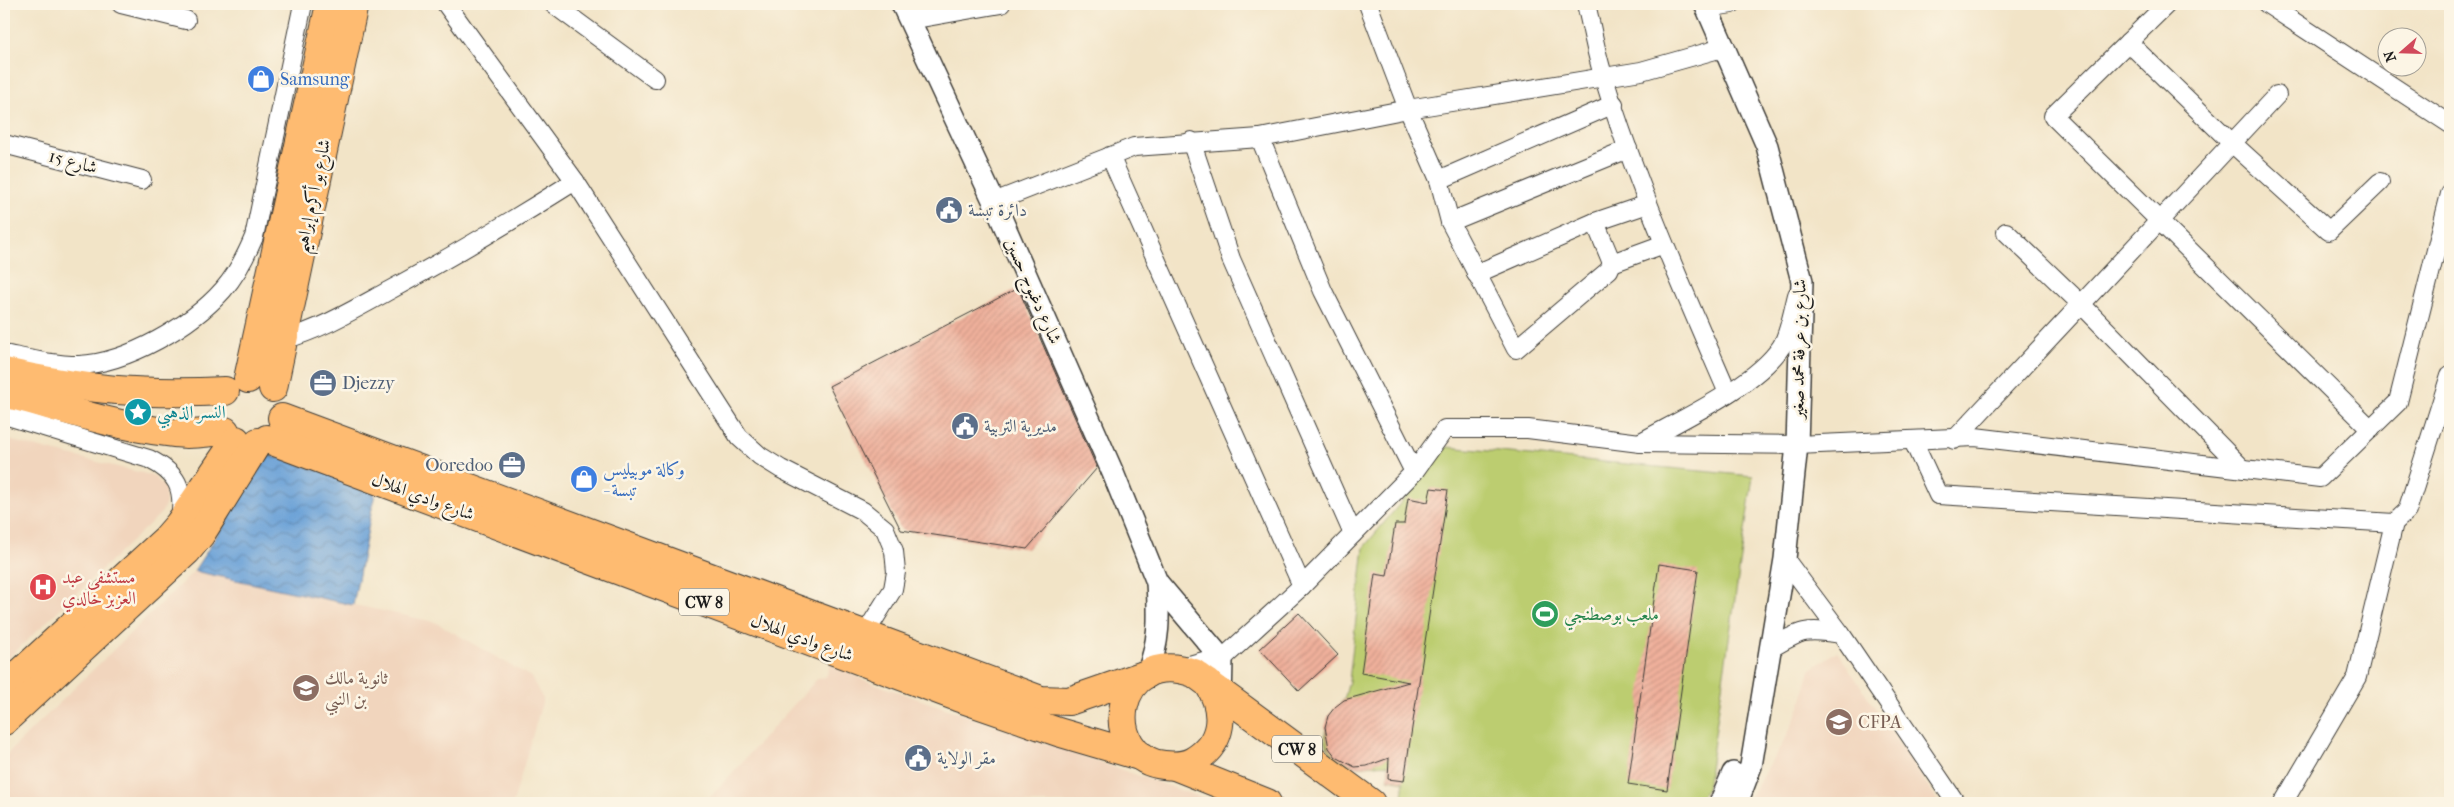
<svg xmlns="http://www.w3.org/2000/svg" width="2454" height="807" viewBox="0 0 2454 807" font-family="'IM FELL French Canon',Amiri,serif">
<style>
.built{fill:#f1d5bd}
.garden{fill:#bccd70;stroke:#6c7446}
.water{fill:url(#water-waves);stroke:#425e7a}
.building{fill:url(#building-hatch)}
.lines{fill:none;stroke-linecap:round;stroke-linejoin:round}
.minor-casing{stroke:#3c3a36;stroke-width:20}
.tertiary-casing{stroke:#3c3a36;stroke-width:24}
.primary-casing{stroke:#3c3a36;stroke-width:30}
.minor{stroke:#fff;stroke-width:18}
.tertiary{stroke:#fff;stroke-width:21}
.primary{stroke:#febb71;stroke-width:28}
.labels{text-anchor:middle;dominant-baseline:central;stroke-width:5;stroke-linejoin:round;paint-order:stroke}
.shield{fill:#fcf5e5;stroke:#5f5d58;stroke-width:1}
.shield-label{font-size:16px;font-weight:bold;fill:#1c1c1c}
.shop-label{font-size:18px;fill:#366cbe;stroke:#fcf5e5;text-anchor:start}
.street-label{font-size:18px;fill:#1c1c1c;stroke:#fcf5e5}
.service-label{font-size:18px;fill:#4e5e75;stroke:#fcf5e5;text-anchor:start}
.culture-label{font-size:18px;fill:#0d838f;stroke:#fcf5e5;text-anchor:start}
.health-label{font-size:18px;fill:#be3a42;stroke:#fcf5e5;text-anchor:start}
.leisure-label{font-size:18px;fill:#27864d;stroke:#fcf5e5;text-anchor:start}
.education-label{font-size:18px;fill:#785e54;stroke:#fcf5e5;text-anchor:start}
</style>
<defs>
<pattern id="water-waves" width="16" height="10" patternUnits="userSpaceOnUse" patternTransform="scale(1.25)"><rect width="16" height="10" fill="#69a0d7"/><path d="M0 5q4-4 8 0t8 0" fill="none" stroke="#5682ae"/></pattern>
<pattern id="building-hatch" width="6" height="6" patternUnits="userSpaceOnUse" patternTransform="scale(1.25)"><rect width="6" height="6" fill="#efb09b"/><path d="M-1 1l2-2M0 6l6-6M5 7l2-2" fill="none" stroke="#cc9785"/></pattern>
</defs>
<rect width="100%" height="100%" fill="#fcf5e5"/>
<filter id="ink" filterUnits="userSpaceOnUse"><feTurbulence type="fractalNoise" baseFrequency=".02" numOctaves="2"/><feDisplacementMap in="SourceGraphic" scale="10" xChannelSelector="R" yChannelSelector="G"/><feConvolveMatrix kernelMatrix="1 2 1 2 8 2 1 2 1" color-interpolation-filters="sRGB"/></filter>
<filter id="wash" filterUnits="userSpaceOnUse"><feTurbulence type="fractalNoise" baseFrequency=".0096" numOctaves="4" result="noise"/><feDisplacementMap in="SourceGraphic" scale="20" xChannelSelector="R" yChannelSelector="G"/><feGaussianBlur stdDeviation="1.12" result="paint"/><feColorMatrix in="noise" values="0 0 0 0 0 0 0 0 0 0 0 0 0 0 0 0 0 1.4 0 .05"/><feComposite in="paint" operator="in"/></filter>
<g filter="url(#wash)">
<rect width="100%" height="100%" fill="#f2e4c7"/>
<!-- built -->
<g class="built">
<path d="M4 439 154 476 165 488 166 503 162 512 4 662Z"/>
<path d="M194 571 435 622 531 677 543 699 513 803H4V757Z"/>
<path d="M1837 651 1939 803H1746L1787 736 1800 707 1810 670Z"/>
<path d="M832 660 861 679 1217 803H705L818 678 826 677Z"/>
</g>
<!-- garden -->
<path class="garden" d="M1447 447 1753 476 1707 789 1695 803H1401L1404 782 1388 779 1389 765C1376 763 1363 768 1353 766 1317 759 1318 719 1344 700L1349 681 1364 547Z"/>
<!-- water -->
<path class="water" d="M269 455 376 488 353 605 194 571Z"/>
<g id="blocks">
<!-- building -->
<g class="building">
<path d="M1018 288 1097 468 1027 549 901 530 829 386Z"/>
<path d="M1431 488 1448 490 1404 781 1388 779 1389 758 1367 766 1355 767 1336 757 1329 748 1325 727 1328 716 1335 707 1344 700 1409 682 1361 673 1375 574 1387 576 1395 524H1404L1408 498 1428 502Z"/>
<path d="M1659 564 1698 570 1667 790 1628 784Z"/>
<path d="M1299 613 1338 655 1299 691 1260 649Z"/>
</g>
</g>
</g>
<g filter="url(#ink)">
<use href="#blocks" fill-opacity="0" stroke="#3c3a36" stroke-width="1"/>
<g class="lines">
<!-- minor casing -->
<g class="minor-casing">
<g id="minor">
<path d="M121 4 186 20"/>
<path d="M446 4 575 181 739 437 760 456 781 469 863 511 885 529 894 551 896 572 893 589 860 642"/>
<path d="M553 4 655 79"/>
<path d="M1368 4 1408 109 1439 180 1450 222 1516 349 1609 270 1612 263"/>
<path d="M1586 4C1592 28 1596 54 1604 78 1637 186 1683 289 1728 393"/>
<path d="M2167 4 2053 116 2371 429"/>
<path d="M2267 4 2450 124"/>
<path d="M1707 8 1732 4"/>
<path d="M910 20 1001 4"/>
<path d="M2128 42 2232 143 2329 231 2380 182"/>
<path d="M1260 138 1323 291 1414 472"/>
<path d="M1191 141 1231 259 1353 534"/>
<path d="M4 144 142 180"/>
<path d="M1110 156 1302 586"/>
<path d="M1439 180 1614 104"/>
<path d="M994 202 1134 147 1260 138 1408 109 1641 71 1726 47"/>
<path d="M1450 222 1628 149"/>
<path d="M1595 222 1612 263 1664 244"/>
<path d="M2006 232 2081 304 2243 469"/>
<path d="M1476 274 1595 222 1648 204"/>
<path d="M283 340C322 329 355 309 390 290 453 256 515 219 575 181"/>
<path d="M4 354C29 359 53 365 79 365 128 363 192 325 223 290 237 274 246 256 254 237L303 4"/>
<path d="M4 415 149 459C177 473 185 488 180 519"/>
<path d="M1954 440 2277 95"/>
<path d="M1913 441 1938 495 2394 523 2407 511 2450 375"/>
<path d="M1641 442C1682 419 1756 385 1781 347 1789 335 1793 310 1797 295"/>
<path d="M1785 559 1841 634 1956 803"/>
<path d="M1770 649C1802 630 1805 628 1841 634"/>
<path d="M1179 668 1204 661 1222 659 1302 586 1414 472 1445 429H1528L1640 443 1797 445 1975 437 2320 478 2398 402 2450 194"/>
<path d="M2283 803 2357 677 2394 523"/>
</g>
</g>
<!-- tertiary casing -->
<g class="tertiary-casing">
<g id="tertiary">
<path d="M902 4 994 202 1113 473 1157 582 1222 659 1221 704"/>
<path d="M1705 4 1767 146 1802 281 1797 445 1785 559 1751 766 1737 803"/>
<path d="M1147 674C1160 641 1159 617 1157 582"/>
<path d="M1720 803 1733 773"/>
</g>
</g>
<!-- primary casing -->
<g class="primary-casing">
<g id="primary">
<path d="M4 372C83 390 144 395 225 391"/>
<path d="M248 379 330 4"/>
<path d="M273 388 354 4"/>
<path d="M4 393C63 408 125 430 187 434 199 434 213 432 225 431"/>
<path d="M282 418 1041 700 1069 701 1147 674"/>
<path d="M267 439 957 697 1058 732 1143 757"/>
<path d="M1208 683C1226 711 1224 743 1193 761 1184 766 1174 766 1164 765 1099 759 1112 644 1194 673L1371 803"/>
<path d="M4 688 166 539 179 524 236 440"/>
<path d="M4 721 187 551 201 534 258 442"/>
<path d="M1175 766 1267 803"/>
</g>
</g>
<!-- minor -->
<use href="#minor" class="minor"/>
<!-- tertiary -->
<use href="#tertiary" class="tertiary"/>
<!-- primary -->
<use href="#primary" class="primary"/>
</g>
</g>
<!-- icons -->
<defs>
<g id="shop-disc" transform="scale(1.4375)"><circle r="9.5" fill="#3f7fe0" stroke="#fcf5e5"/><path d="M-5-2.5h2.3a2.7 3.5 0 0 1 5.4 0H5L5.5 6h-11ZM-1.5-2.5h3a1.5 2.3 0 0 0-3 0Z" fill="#fff"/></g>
<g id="civic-disc" transform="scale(1.4375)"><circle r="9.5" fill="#5c6f8a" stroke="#fcf5e5"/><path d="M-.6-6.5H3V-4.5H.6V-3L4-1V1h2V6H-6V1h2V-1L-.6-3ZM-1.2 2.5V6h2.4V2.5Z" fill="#fff"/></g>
<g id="office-disc" transform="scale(1.4375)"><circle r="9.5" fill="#5c6f8a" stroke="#fcf5e5"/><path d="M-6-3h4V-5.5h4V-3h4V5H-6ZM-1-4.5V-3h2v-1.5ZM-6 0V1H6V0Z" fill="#fff"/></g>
<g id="sight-disc" transform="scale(1.4375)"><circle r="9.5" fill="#0f9aa8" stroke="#fcf5e5"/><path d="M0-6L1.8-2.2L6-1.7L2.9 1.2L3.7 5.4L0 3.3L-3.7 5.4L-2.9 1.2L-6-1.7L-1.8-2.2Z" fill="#fff"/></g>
<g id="hospital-disc" transform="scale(1.4375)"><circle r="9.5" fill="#e0444e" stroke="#fcf5e5"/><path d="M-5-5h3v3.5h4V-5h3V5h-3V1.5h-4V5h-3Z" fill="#fff"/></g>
<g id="stadium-disc" transform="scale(1.4375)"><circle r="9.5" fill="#2e9e5b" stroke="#fcf5e5"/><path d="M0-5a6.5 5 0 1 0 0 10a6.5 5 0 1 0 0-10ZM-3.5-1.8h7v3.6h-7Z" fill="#fff"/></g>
<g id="school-disc" transform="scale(1.4375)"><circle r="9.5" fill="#8d6e63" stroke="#fcf5e5"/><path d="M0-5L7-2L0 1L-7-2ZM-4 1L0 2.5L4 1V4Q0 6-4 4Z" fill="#fff"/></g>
<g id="university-disc" transform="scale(1.4375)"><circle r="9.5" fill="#8d6e63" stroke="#fcf5e5"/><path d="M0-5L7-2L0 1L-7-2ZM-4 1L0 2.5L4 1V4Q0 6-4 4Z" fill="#fff"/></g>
</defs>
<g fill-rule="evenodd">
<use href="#shop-disc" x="261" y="79"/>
<use href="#civic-disc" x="949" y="210"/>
<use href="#office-disc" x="323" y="383"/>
<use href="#sight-disc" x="138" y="412"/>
<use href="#civic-disc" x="965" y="426"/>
<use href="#office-disc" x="512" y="465"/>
<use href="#shop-disc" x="584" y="479"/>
<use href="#hospital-disc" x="43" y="587"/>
<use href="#stadium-disc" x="1545" y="614"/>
<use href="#school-disc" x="306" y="688"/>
<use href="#university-disc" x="1839" y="722"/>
<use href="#civic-disc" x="918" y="758"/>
</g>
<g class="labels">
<!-- shield labels -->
<g class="shield">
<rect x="679" y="588.5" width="50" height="27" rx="4"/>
<rect x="1272" y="735.5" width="50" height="27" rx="4"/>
</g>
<g class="shield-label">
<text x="704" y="602">CW 8</text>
<text x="1297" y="749">CW 8</text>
</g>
<!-- shop labels -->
<g class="shop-label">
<text x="280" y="79">Samsung</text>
<text x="603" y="469">وكالة موبيليس<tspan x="603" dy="21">- تبسة</tspan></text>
</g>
<!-- street labels -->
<g class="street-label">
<text transform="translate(73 162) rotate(15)">شارع 15</text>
<text transform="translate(313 196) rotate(-78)">شارع بو أكرم إبراهيم</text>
<text transform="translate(1033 291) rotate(66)">شارع دغبوج حسين</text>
<text transform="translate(1799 349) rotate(-89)">شارع بن عرفة محمد صغير</text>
<text transform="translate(423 497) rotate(20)">شارع وادي الهلال</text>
<text transform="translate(802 638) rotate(20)">شارع وادي الهلال</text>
</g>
<!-- service labels -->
<g class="service-label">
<text x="968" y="210">دائرة تبسة</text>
<text x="342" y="383">Djezzy</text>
<text x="984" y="426">مديرية التربية</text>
<text x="493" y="465" text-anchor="end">Ooredoo</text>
<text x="937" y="758">مقر الولاية</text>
</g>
<!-- culture labels -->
<g class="culture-label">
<text x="157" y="412">النسر الذهبي</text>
</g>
<!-- health labels -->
<g class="health-label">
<text x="62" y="577">مستشفى عبد<tspan x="62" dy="21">العزبز خالدي</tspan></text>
</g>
<!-- leisure labels -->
<g class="leisure-label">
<text x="1564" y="614">ملعب بوصطنجي</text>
</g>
<!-- education labels -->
<g class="education-label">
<text x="325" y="678">ثانوية مالك<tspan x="325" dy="21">بن النبي</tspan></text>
<text x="1858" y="722">CFPA</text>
</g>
</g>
<!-- margin -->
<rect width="2454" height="807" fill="none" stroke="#fcf5e5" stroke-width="20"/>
<!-- north arrow -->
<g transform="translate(2402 52) rotate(250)"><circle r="24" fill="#fcf5e5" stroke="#a29e95"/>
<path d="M0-4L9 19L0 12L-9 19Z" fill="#d1495b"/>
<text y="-8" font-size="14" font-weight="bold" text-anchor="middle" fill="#1c1c1c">N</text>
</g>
</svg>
